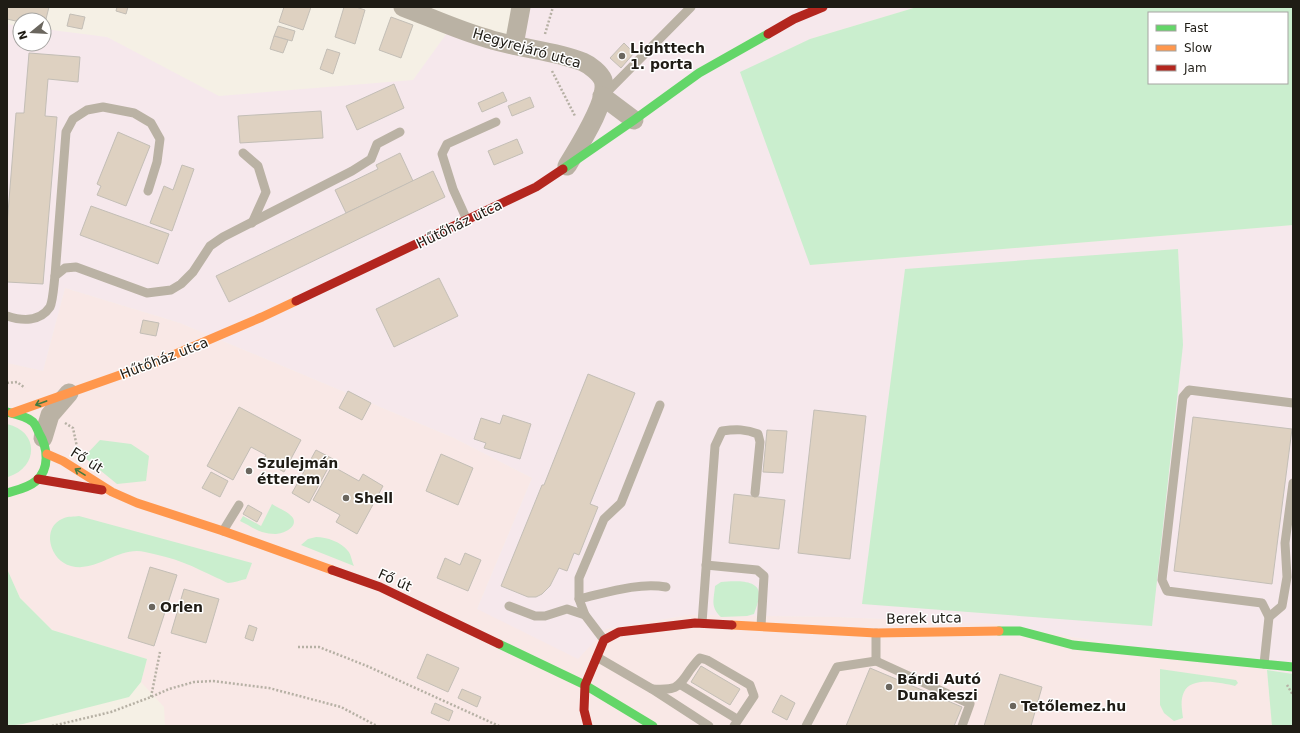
<svg xmlns="http://www.w3.org/2000/svg" width="1300" height="733" viewBox="0 0 1300 733" font-family="'DejaVu Sans',sans-serif">
<style>
.commercial{fill:#f9e8e6}
.industrial{fill:#f6e8ec}
.green{fill:#caeece;fill-rule:evenodd}
.building{fill:#ded1c1;stroke:#c3beb6}
.lines{fill:none;stroke-linecap:round;stroke-linejoin:round}
.path{stroke:#b6b0a4;stroke-width:2.5;stroke-dasharray:2 2;stroke-linecap:butt}
.lane{stroke:#bab2a4;stroke-width:9}
.street{stroke:#bab2a4;stroke-width:19}
.fast{stroke:#63d668;stroke-width:9}
.slow{stroke:#ff974d;stroke-width:9}
.jam{stroke:#b3261e;stroke-width:9}
.oneway{stroke:#41793e}
.poi-dot{fill:#6a665e;stroke:#fff;stroke-width:1.5}
.labels{text-anchor:middle;dominant-baseline:central;stroke-width:3;stroke-linejoin:round;paint-order:stroke}
.street-label{font-size:14px;fill:#1f1c15;stroke:#fff}
.poi-label{font-size:14px;font-weight:bold;fill:#1f1c15;stroke:#fff;text-anchor:start}
</style>
<rect width="100%" height="100%" fill="#f5f0e5"/>
<!-- commercial -->
<path class="commercial" d="M65 288 180 323 454 438 532 478 477 609 606 629 689 615 837 617 995 624 1267 670 1272 726H165L164 707 141 682 147 659 52 630 20 598 7 569V363L43 371Z"/>
<!-- industrial -->
<path class="industrial" d="M523 7H917L810 39V265L1293 225V674L995 624 837 617 689 615 606 629 578 659 477 609 532 478 454 438 180 323 65 288 43 371 7 363V24L20 26V44H44V29L107 37 219 96 413 80 447 33 479 43 517 31Z"/>
<!-- green -->
<g class="green">
<path d="M917 7H1293V225L810 265 740 72 810 39ZM1149 13H1287V83H1149Z"/>
<path d="M1178 249 1183 345 1152 626 862 604 905 269Z"/>
<path d="M7 424C39 431 39 467 8 477Z"/>
<path d="M100 440 131 444 149 456 146 481 117 484 84 457Z"/>
<path d="M272 504C278 508 289 512 293 518 298 528 282 534 275 534 271 534 266 533 262 532 255 530 247 524 240 521L243 516 261 526Z"/>
<path d="M79 516 252 563 246 579C241 580 233 583 228 583 225 582 220 579 217 578 206 573 195 567 184 563 172 558 158 555 145 552 118 546 97 573 71 566 50 561 40 527 64 518 68 516 74 517 79 516Z"/>
<path d="M316 537C327 537 341 542 348 551 351 554 352 562 354 566L301 545 308 539Z"/>
<path d="M7 569 20 598 52 630 147 659 141 682 129 697 23 724 7 726Z"/>
<path d="M721 582C732 581 760 578 759 595 759 601 756 608 754 614L747 616 721 617C710 607 714 599 715 586Z"/>
<path d="M1160 669 1236 680 1238 683 1235 686C1222 683 1191 676 1184 692 1180 700 1182 709 1183 718L1174 721 1164 713 1160 705Z"/>
<path d="M1267 670 1293 674V726H1272Z"/>
</g>
<!-- building -->
<g class="building">
<path d="M7 7H49L44 27V20H20V22L7 19Z"/>
<path d="M117 7H128L126 14 116 11Z"/>
<path d="M284 7H311L303 30 279 22Z"/>
<path d="M344 7H356L365 10 355 44 335 37Z"/>
<path d="M70 14 85 17 82 29 67 26Z"/>
<path d="M391 17 413 25 401 58 379 50Z"/>
<path d="M278 26 295 31 292 41 274 36Z"/>
<path d="M274 36 288 40 283 53 270 49Z"/>
<path d="M624 43 634 53 621 68 610 58Z"/>
<path d="M327 49 340 53 333 74 320 69Z"/>
<path d="M29 53 80 57 78 82 48 79 45 116 57 117 43 284 7 282V225L16 113H24Z"/>
<path d="M394 84 404 108 357 130 346 106Z"/>
<path d="M503 92 507 101 482 112 478 103Z"/>
<path d="M530 97 534 107 512 116 508 106Z"/>
<path d="M321 111 323 138 240 143 238 116Z"/>
<path d="M118 132 150 146 126 206 97 195 101 186 97 184Z"/>
<path d="M517 139 523 153 494 165 488 151Z"/>
<path d="M400 153 413 181 346 213 335 190 378 169 376 165Z"/>
<path d="M182 165 194 169 172 231 150 223 164 186 173 190Z"/>
<path d="M433 171 445 197 229 302 216 276Z"/>
<path d="M91 206 169 234 158 264 80 235Z"/>
<path d="M439 278 458 316 394 347 376 309Z"/>
<path d="M143 320 159 323 156 336 140 333Z"/>
<path d="M588 374 635 393 590 504 598 507 579 555 574 553 567 571 559 568 550 586 542 594 536 597H528L501 586 542 485H544Z"/>
<path d="M348 391 371 403 362 420 339 408Z"/>
<path d="M239 407 301 440 284 472 263 460 266 455 251 447 233 480 207 466Z"/>
<path d="M814 410 866 416 850 559 798 553Z"/>
<path d="M503 415 531 424 520 459 484 448 486 443 474 439 481 418 500 424Z"/>
<path d="M1193 417 1292 429 1272 584 1174 571Z"/>
<path d="M767 430 787 431 783 473 763 472Z"/>
<path d="M316 450 333 459 309 503 292 493Z"/>
<path d="M441 454 473 468 458 505 426 491Z"/>
<path d="M332 466 359 481 363 474 383 486 357 534 336 522 340 515 313 500Z"/>
<path d="M211 472 228 481 220 497 202 488Z"/>
<path d="M734 494 785 500 779 549 729 543Z"/>
<path d="M248 505 262 513 257 522 243 514Z"/>
<path d="M465 553 481 560 468 591 437 578 445 558 460 565Z"/>
<path d="M150 567 177 575 154 646 128 638Z"/>
<path d="M184 589 219 599 206 643 171 633Z"/>
<path d="M249 625 257 628 253 641 245 638Z"/>
<path d="M427 654 459 668 448 692 417 678Z"/>
<path d="M701 666 740 689 730 705 691 682Z"/>
<path d="M870 668 962 707 954 726H846Z"/>
<path d="M1000 674 1042 687 1031 726H984Z"/>
<path d="M462 689 481 697 477 707 458 698Z"/>
<path d="M781 695 795 703 787 720 772 712Z"/>
<path d="M435 703 453 711 449 721 431 713Z"/>
</g>
<g class="lines">
<!-- path -->
<g class="path">
<path d="M545 34 553 7"/>
<path d="M552 71 575 116"/>
<path d="M7 383 17 382 25 388"/>
<path d="M65 423 73 428 77 447"/>
<path d="M298 647H319L367 666 499 726"/>
<path d="M1287 685 1293 695"/>
<path d="M151 697 160 652"/>
<path d="M52 726 111 712 151 697 169 689 194 682 213 681 269 688 341 707 377 726"/>
</g>
<!-- lane -->
<g class="lane">
<path d="M605 94 691 7"/>
<path d="M243 153 258 166 266 192 252 223"/>
<path d="M467 220 453 189 442 154 447 144 496 122"/>
<path d="M55 276 66 132 73 119 87 110 103 107 134 113 151 123 160 139 157 162 148 191"/>
<path d="M7 316C22 321 40 322 50 307 53 301 54 283 55 276L65 268 76 267 147 293 171 290 181 284 193 272 210 246 223 237 352 171 371 159 377 144 400 132"/>
<path d="M223 531 239 505"/>
<path d="M706 565 757 570 764 576 761 626"/>
<path d="M579 599C606 593 638 582 666 587"/>
<path d="M509 606 535 616H545L567 609 585 615"/>
<path d="M1269 617 1282 606 1287 577 1285 543 1293 483"/>
<path d="M702 623 715 446 722 431C736 429 746 429 758 434L760 442 755 493"/>
<path d="M876 633V661"/>
<path d="M604 640 585 615 579 599V578L604 519 621 503 660 405"/>
<path d="M597 657 652 689 709 726"/>
<path d="M1264 664 1269 617 1262 603 1167 591 1162 580 1183 397 1189 390 1293 403"/>
<path d="M681 685 737 719"/>
<path d="M652 689C675 690 677 690 690 670 693 666 696 662 700 658L707 660 750 685 754 696 734 726"/>
<path d="M806 726 837 667 876 661 970 704 962 726"/>
</g>
<!-- street -->
<g class="street">
<path d="M403 7C432 18 460 31 489 39 520 49 553 50 583 62 590 65 600 73 603 80 610 99 577 149 567 166"/>
<path d="M514 45 521 7"/>
<path d="M602 96 634 120"/>
<path d="M43 438 50 415 69 393"/>
</g>
<!-- fast -->
<g class="fast">
<path d="M563 169 634 120 699 73 768 34"/>
<path d="M7 412C16 414 26 416 33 422 36 425 37 429 39 433 48 448 50 469 36 481 28 488 17 490 7 493"/>
<path d="M999 631H1020L1073 645 1293 667"/>
<path d="M499 644 585 685 653 726"/>
</g>
<!-- slow -->
<g class="slow">
<path d="M12 413 157 362 262 317 296 301"/>
<path d="M47 454 63 461 112 492 137 503 223 531 332 570"/>
<path d="M732 625 876 633 999 631"/>
</g>
<!-- jam -->
<g class="jam">
<path d="M768 34 794 19 823 7"/>
<path d="M296 301 536 187 563 169"/>
<path d="M38 479 102 490"/>
<path d="M332 570 380 587 499 644"/>
<path d="M588 726 584 710 585 685 604 640 619 632 695 623 732 625"/>
</g>
</g>
<!-- one-way arrows -->
<defs><path id="oneway-shaft" d="M-6 0H5M1.5-3L5.5 0L1.5 3" fill="none" stroke-width="1.6" stroke-linecap="round" stroke-linejoin="round"/></defs>
<g class="oneway">
<use href="#oneway-shaft" transform="translate(41 403) rotate(160)"/>
<use href="#oneway-shaft" transform="translate(80 472) rotate(-148)"/>
</g>
<!-- markers -->
<g class="poi-dot">
<circle cx="622" cy="56" r="4"/>
<circle cx="249" cy="471" r="4"/>
<circle cx="346" cy="498" r="4"/>
<circle cx="152" cy="607" r="4"/>
<circle cx="889" cy="687" r="4"/>
<circle cx="1013" cy="706" r="4"/>
</g>
<g class="labels">
<!-- street labels -->
<g class="street-label">
<text transform="translate(527 48) rotate(16)">Hegyrejáró utca</text>
<text transform="translate(459 224) rotate(-26)">Hűtőház utca</text>
<text transform="translate(164 358) rotate(-21)">Hűtőház utca</text>
<text transform="translate(87 460) rotate(32)">Fő út</text>
<text transform="translate(395 580) rotate(24)">Fő út</text>
<text transform="translate(924 618) rotate(-1)">Berek utca</text>
</g>
<!-- poi labels -->
<g class="poi-label">
<text x="630" y="48">Lighttech<tspan x="630" dy="16">1. porta</tspan></text>
<text x="257" y="463">Szulejmán<tspan x="257" dy="16">étterem</tspan></text>
<text x="354" y="498">Shell</text>
<text x="160" y="607">Orlen</text>
<text x="897" y="679">Bárdi Autó<tspan x="897" dy="16">Dunakeszi</tspan></text>
<text x="1021" y="706">Tetőlemez.hu</text>
</g>
</g>
<!-- border -->
<rect width="1300" height="733" fill="none" stroke="#1f1c15" stroke-width="16"/>
<!-- legend -->
<rect x="1148" y="12" width="140" height="72" fill="#ffffff" stroke="#a5a4a1"/>
<rect x="1156" y="25" width="20" height="6" fill="#63d668" stroke="#a5a4a1"/>
<text x="1184" y="32" font-size="12" fill="#1f1c15">Fast</text>
<rect x="1156" y="45" width="20" height="6" fill="#ff974d" stroke="#a5a4a1"/>
<text x="1184" y="52" font-size="12" fill="#1f1c15">Slow</text>
<rect x="1156" y="65" width="20" height="6" fill="#b3261e" stroke="#a5a4a1"/>
<text x="1184" y="72" font-size="12" fill="#1f1c15">Jam</text>
<!-- north arrow -->
<g transform="translate(32 32) rotate(252)"><circle r="19" fill="#ffffff" stroke="#a5a4a1"/>
<path d="M0-3L7 15L0 10L-7 15Z" fill="#6a665e"/>
<text y="-6" font-size="11" font-weight="bold" text-anchor="middle" fill="#1f1c15">N</text>
</g>
</svg>
